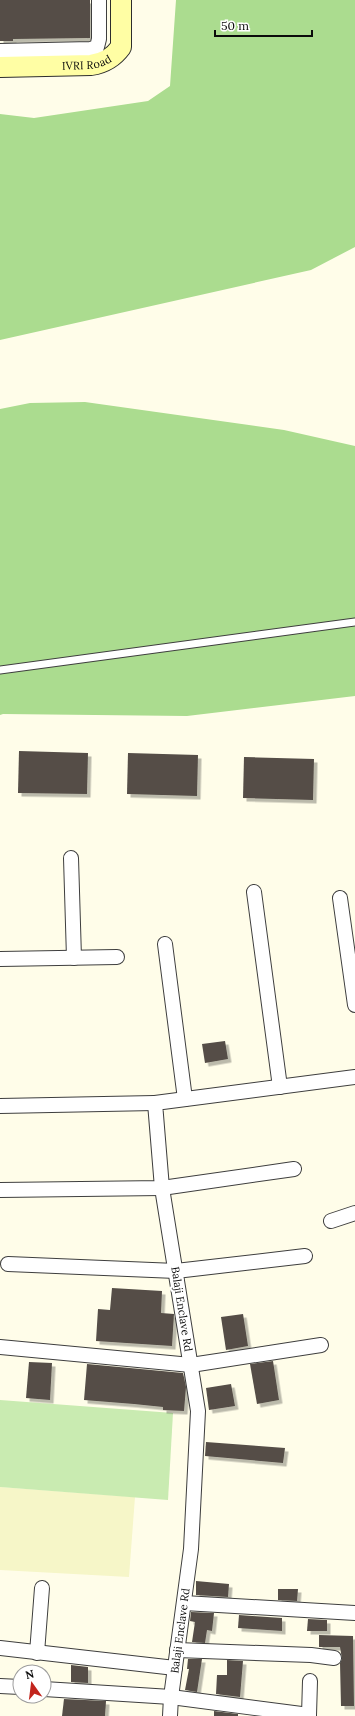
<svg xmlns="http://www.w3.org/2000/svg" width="355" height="1716" viewBox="0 0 355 1716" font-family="Lora,serif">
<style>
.farmland{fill:#f6f6c8}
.green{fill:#c9ebb1}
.forest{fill:#abdc8f}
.building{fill:#544d47;filter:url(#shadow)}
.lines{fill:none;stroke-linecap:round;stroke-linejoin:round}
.lane-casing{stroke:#3e3e3e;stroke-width:9}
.street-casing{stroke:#3e3e3e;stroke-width:16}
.secondary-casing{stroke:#2d2d2d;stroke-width:22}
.lane{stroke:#fff;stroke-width:7}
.street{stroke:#fff;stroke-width:14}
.secondary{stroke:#fffea4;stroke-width:20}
.labels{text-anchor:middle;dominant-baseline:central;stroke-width:4;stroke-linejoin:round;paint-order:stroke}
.street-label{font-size:11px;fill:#0b0b0b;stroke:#fff}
</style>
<defs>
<filter id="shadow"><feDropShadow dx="3.5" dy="3.5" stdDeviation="0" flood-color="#0004"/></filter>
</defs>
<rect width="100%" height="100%" fill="#fffde9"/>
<!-- farmland -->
<path class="farmland" d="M0 1487 135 1497 129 1577 0 1570Z"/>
<!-- green -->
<path class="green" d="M0 1400 173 1413 168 1500 0 1487Z"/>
<!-- forest -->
<g class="forest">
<path d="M176 0H355V247L311 270 0 340V114L34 118 148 101 170 86Z"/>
<path d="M85 402 284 430 355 446V696L187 716 3 714 0 715V409L30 403Z"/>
</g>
<!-- building -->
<g class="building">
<path d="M0 0H90V38L13 39V41H0Z"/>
<path d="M19 751 88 753 87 794 18 793Z"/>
<path d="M128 753 198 755 197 796 127 794Z"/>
<path d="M244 757 314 759 313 800 243 798Z"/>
<path d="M225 1041 228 1059 205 1063 202 1044Z"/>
<path d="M112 1288 162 1291 161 1313 174 1314 172 1346 96 1341 98 1309 110 1310Z"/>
<path d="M243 1314 248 1346 226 1350 221 1317Z"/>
<path d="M273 1361 279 1400 257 1404 250 1364Z"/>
<path d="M29 1362 52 1363 50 1400 26 1398Z"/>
<path d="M87 1364 183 1373 186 1387 184 1411 163 1410V1407L134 1404 84 1400Z"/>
<path d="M231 1384 235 1406 209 1410 206 1388Z"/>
<path d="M206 1442 285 1448 283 1463 205 1456Z"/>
<path d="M196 1581 229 1584 228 1597 196 1595Z"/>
<path d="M278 1589H298L297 1601 278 1600Z"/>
<path d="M191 1612 214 1613 212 1631 207 1630 205 1643 192 1642 195 1622 190 1621Z"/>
<path d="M239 1615 282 1618V1631L238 1628Z"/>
<path d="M308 1619 327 1620V1631H307Z"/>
<path d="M319 1635 353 1636 354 1706H341L340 1663 342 1659 340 1647H319Z"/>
<path d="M188 1659H202L197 1692 185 1690 189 1669H187Z"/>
<path d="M227 1660 243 1661 240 1697 216 1694 217 1675H227Z"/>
<path d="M71 1665 88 1667V1683L71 1682Z"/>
<path d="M64 1699 106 1701 105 1716H62Z"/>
<path d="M214 1711 238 1714V1716H214Z"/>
</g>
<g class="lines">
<!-- lane casing -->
<g class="lane-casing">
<path id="lane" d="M0 670 355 622"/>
</g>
<!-- street casing -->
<g class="street-casing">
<g id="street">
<path d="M0 51 91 49 97 47 99 39V0"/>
<path d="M71 858 74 958"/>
<path d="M254 892 280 1087"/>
<path d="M340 898 355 1005"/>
<path d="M165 944 185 1099"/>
<path d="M0 959 117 957"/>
<path d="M0 1106 155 1103"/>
<path d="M0 1190 162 1188 294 1169"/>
<path d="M331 1221 355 1213"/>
<path d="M8 1264 176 1271 305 1256"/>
<path d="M0 1347 191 1365 321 1345"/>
<path d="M184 1603 355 1613"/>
<path d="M0 1648 175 1668"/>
<path d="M177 1650 311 1655 334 1658"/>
<path d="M37 1653 42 1588"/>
<path d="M0 1686 20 1687"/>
<path d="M44 1689 171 1697 309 1715V1716"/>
<path d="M309 1715 310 1681"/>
<path id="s1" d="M170 1716 171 1697 191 1549 198 1411 162 1188 155 1103 355 1077"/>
</g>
</g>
<!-- secondary casing -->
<g class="secondary-casing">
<g id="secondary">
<path id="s2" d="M0 67 91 65C104 63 113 58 121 47V0"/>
</g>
</g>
<!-- lane -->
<use href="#lane" class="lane"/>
<!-- street -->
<use href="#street" class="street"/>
<!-- secondary -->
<use href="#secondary" class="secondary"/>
</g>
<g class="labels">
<!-- street labels -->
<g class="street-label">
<text stroke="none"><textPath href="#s2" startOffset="87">IVRI Road</textPath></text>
<text transform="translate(182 1309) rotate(81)">Balaji Enclave Rd</text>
<text stroke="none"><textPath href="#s1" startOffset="86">Balaji Enclave Rd</textPath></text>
</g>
</g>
<!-- north arrow -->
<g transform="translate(32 1684) rotate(346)"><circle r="19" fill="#ffffff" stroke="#9d9d9d"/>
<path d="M0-3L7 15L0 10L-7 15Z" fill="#c2241c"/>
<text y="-6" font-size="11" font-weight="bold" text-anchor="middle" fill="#0b0b0b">N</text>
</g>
<!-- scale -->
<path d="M215 30v6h97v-6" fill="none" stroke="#0b0b0b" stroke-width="2"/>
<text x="221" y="30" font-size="12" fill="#0b0b0b" stroke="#ffffff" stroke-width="3" paint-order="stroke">50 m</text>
</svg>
